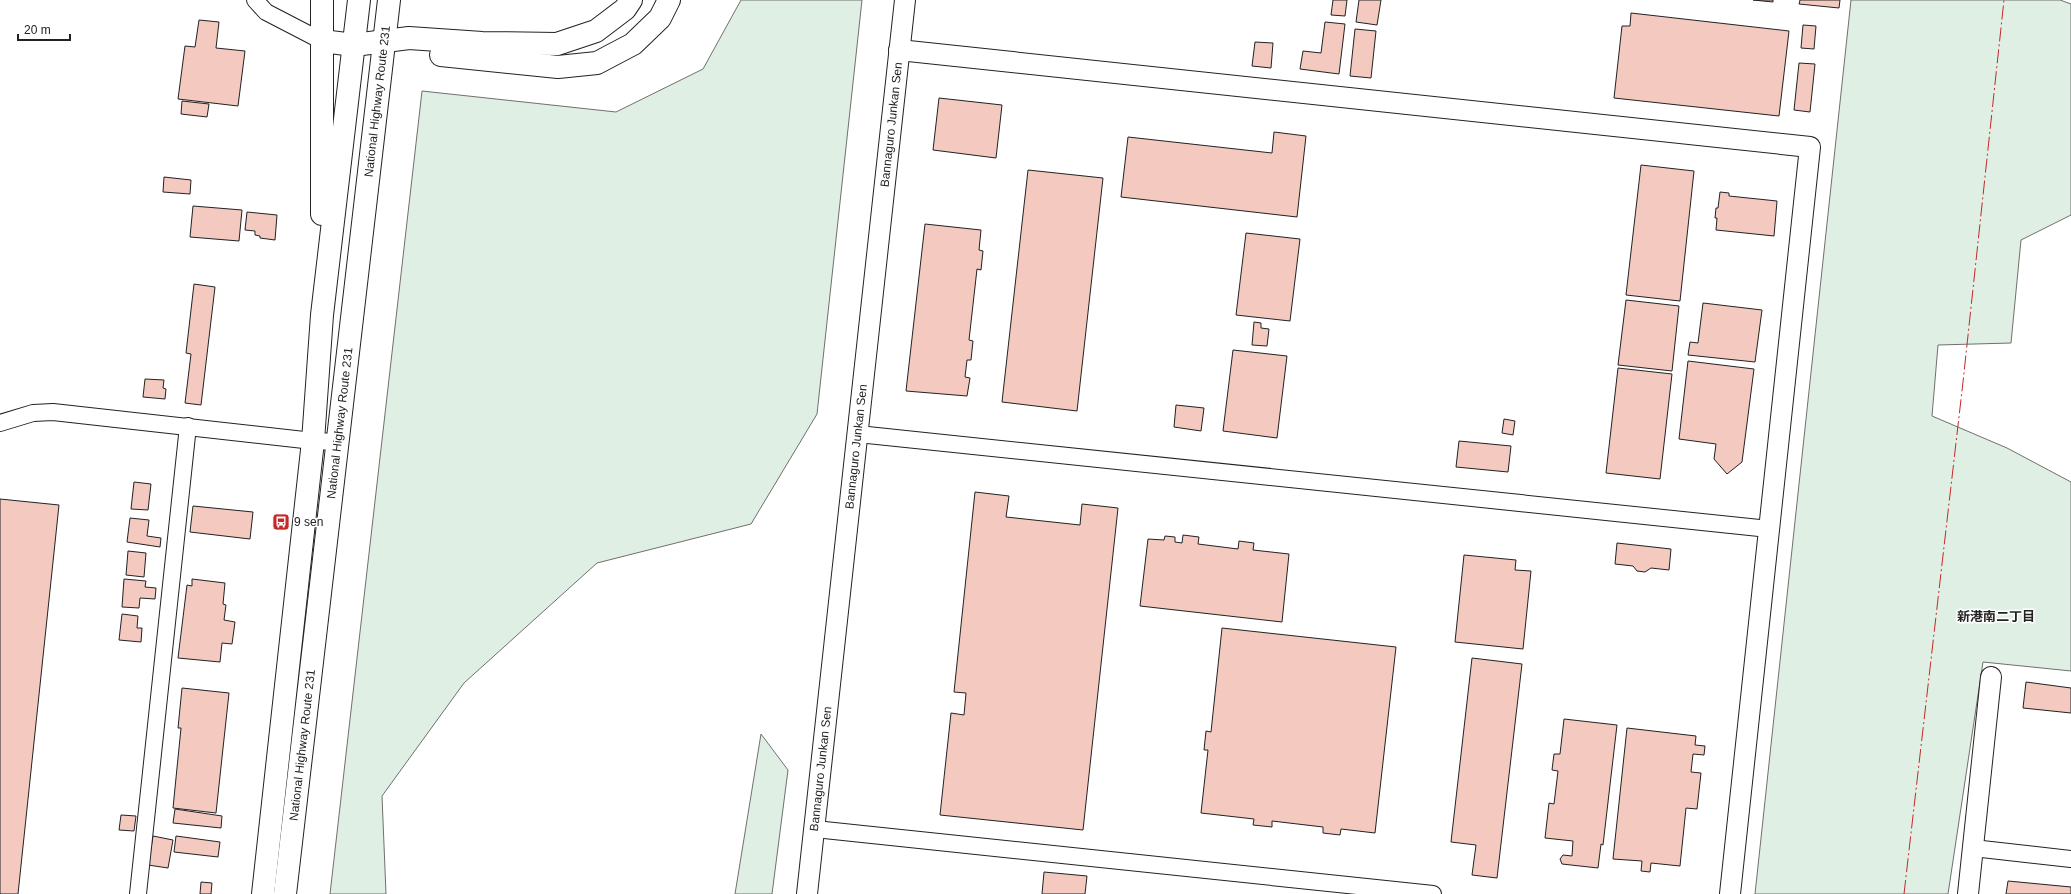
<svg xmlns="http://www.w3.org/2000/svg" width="2071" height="894" viewBox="0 0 2071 894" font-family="Helvetica,'Noto Sans JP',sans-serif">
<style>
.green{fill:#e0efe3;stroke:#6f6f6f}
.building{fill:#f3c9c0;stroke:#222}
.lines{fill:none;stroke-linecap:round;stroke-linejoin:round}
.minor-casing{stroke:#222;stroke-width:18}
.tertiary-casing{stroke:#222;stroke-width:22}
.trunk-casing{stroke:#222;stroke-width:24}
.minor{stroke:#fff;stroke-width:16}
.tertiary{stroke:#fff;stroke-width:20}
.trunk{stroke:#fff;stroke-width:22}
.power{stroke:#c62828;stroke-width:1;stroke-dasharray:14 3 2 3;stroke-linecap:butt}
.labels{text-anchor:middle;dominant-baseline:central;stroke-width:3;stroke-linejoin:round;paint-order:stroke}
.street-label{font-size:12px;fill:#222;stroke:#fff}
.poi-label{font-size:12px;fill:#222;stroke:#fff;text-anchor:start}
.neighbourhood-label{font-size:13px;font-weight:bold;fill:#222;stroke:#fff}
</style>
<rect width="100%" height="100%" fill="#fff"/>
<!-- green -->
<g class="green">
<path d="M741 0H862L817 414 751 524 597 563 464 683 382 796 386 894H330L422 91 616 112 703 69Z"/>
<path d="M1851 0H2060L2071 4V215L2021 240 2011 343 1938 345 1932 416 2007 448 2071 482V671L1983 662 1948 894H1755Z"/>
<path d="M761 734 788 770 772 894H735Z"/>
</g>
<!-- building -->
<g class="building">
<path d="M1333 0H1347L1345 16 1331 15Z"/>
<path d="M1359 0H1381L1377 25 1356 22Z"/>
<path d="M1753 0H1773V2Z"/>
<path d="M1800 0H1840L1839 8 1799 4Z"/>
<path d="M1631 13 1789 31 1779 116 1614 98 1622 26H1630Z"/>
<path d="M199 20 219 22 216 48 245 51 238 106 178 99 185 46 195 47Z"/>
<path d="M1325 22 1345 24 1339 74 1300 69 1303 51 1321 53Z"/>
<path d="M1803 25 1816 26 1814 49 1801 48Z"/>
<path d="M1355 29 1376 31 1371 78 1350 76Z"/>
<path d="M1255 42 1273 43 1271 68 1252 66Z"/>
<path d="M1799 63 1815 64 1810 112 1794 110Z"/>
<path d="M939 98 1002 105 996 158 933 150Z"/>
<path d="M182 101 209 104 207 117 181 114Z"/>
<path d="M1274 132 1306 136 1297 217 1121 197 1128 137 1272 153Z"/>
<path d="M1641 165 1694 171 1680 301 1626 295Z"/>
<path d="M1028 170 1103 178 1077 411 1002 402Z"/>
<path d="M164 177 191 180 190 194 163 192Z"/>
<path d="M1720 192 1729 193V196L1777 201 1774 236 1716 230 1717 218H1715L1716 208H1718Z"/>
<path d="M193 206 242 210 239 241 190 237Z"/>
<path d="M247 212 277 215 275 240 260 238V236L255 235V231L245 230Z"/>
<path d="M925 224 981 230 979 250 983 251 981 270 977 269 969 340 973 341 971 360H967L965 377 970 378 967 396 906 391Z"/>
<path d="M1246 233 1300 239 1290 321 1236 315Z"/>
<path d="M194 284 215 287 201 405 185 403 191 354 186 353Z"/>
<path d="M1626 300 1679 306 1672 371 1618 365Z"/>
<path d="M1703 303 1762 310 1755 362 1688 355 1690 342 1698 343Z"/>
<path d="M1254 322 1261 323V328L1269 329 1267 346 1252 345Z"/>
<path d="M1233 350 1287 356 1277 438 1223 431Z"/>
<path d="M1688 361 1754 369 1742 462 1727 474 1714 459 1716 444 1679 439Z"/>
<path d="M1618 368 1672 374 1660 479 1606 473Z"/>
<path d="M145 379 164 380 163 388 166 389 165 399 143 397Z"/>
<path d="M1176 405 1204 408 1201 431 1174 427Z"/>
<path d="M1504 419 1515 421 1513 435 1502 433Z"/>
<path d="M1459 441 1511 446 1508 472 1456 467Z"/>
<path d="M134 482 151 484 148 510 131 509Z"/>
<path d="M975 492 1009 496 1006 517 1080 525 1082 504 1118 508 1083 830 940 815 951 713 964 715 966 693 954 692Z"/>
<path d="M0 499 59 505 18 894H0Z"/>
<path d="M193 506 253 512 250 539 190 532Z"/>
<path d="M130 518 149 520 147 536 161 538 160 547 127 542Z"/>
<path d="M1183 535 1199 537 1198 544 1238 549 1239 541 1254 543 1253 550 1289 554 1282 622 1140 606 1148 539 1164 540 1165 536 1175 537V542L1182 543Z"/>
<path d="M1617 543 1671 549 1669 570 1651 568 1645 572 1637 571 1633 566 1615 564Z"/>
<path d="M128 551 146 553 144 577 126 575Z"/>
<path d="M1464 555 1516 560 1515 570 1531 571 1523 649 1455 642Z"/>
<path d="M124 579 146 581 145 587 156 588 155 599 140 598 139 608 122 607Z"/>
<path d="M192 579 225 583 223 604 226 605 224 620 235 622 232 644 222 643 220 662 178 658 187 585 192 586Z"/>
<path d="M122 614 138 616 137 628H142L141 642 119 640Z"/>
<path d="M1222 628 1396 647 1375 833 1341 829 1340 835 1323 833V827L1272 821V827L1253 825 1254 819 1201 813 1208 750H1204L1206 731 1211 732Z"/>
<path d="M1472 658 1522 664 1497 878 1472 875 1476 845 1451 842Z"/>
<path d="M2026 682 2071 688V713L2023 708Z"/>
<path d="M182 688 229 693 216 813 173 808 181 728H178Z"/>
<path d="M1564 719 1617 725 1603 845 1601 844 1598 868 1562 864 1560 859 1563 855 1572 856 1573 841 1545 838 1549 803 1554 804 1558 771 1552 770 1554 754H1560Z"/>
<path d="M1627 728 1696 736 1695 745 1705 746 1704 755 1693 754 1691 772 1701 773 1697 809 1686 808 1680 866 1651 863 1650 872 1641 871 1642 861 1613 859Z"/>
<path d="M175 809 222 816 221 828 173 823Z"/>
<path d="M121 815 136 816 134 831 119 830Z"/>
<path d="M153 836 173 840 168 868 148 865Z"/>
<path d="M176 836 220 842 218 857 174 852Z"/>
<path d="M1044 872 1087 876 1085 894H1042Z"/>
<path d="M2008 881 2071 887V894H2006Z"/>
<path d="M201 882 212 883 211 894H200Z"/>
</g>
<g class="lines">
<!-- minor casing -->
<g class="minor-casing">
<g id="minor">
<path d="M255 0 266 12 322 41"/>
<path d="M0 423 33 413 53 412 313 441 338 442"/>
<path d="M858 434 1769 529"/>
<path d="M815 829 1433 894"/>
<path d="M1973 848 2071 859"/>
<path d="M138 894 188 426"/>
</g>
</g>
<!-- tertiary casing -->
<g class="tertiary-casing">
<g id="tertiary">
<path d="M899 50 1810 147 1730 894"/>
<path id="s1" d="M807 894 905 0"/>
<path d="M1968 894 1991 677"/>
</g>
</g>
<!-- trunk casing -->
<g class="trunk-casing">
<g id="trunk">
<path d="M322 0V214"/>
<path d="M322 41 354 45 409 38 482 43 557 44 596 31 625 9 631 0"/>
<path d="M441 55 558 67 597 63 633 44 660 18 669 0"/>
<path d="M263 894 313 441 322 315 359 0"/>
<path id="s2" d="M285 894 389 0"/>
</g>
</g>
<!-- minor -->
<use href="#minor" class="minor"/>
<!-- tertiary -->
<use href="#tertiary" class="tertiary"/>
<!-- trunk -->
<use href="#trunk" class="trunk"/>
<!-- power -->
<path class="power" d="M1904 894 1963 382 2004 0"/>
</g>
<!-- icons -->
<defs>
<g id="bus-square" transform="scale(0.9)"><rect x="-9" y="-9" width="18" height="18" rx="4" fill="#c62828" stroke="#fff"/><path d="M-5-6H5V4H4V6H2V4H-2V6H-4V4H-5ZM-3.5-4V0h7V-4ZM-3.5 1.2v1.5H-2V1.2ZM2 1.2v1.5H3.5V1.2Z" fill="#fff"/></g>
</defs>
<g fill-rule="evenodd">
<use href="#bus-square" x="281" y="522"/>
</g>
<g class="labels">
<!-- street labels -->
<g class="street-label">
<text stroke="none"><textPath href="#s2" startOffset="798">National Highway Route 231</textPath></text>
<text stroke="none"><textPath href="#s1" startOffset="774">Bannaguro Junkan Sen</textPath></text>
<text stroke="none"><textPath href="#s2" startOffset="474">National Highway Route 231</textPath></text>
<text stroke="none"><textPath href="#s1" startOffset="450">Bannaguro Junkan Sen</textPath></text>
<text stroke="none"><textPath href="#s2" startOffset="150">National Highway Route 231</textPath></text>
<text stroke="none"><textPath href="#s1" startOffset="126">Bannaguro Junkan Sen</textPath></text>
</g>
<!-- poi labels -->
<g class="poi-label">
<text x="294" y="522">9 sen</text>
</g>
<!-- neighbourhood labels -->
<g class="neighbourhood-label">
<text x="1996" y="616">新港南二丁目</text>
</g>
</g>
<!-- scale -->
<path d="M18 34v6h52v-6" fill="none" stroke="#222222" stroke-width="2"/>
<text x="24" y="34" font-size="12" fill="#222222" stroke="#ffffff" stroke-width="3" paint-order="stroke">20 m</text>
</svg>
